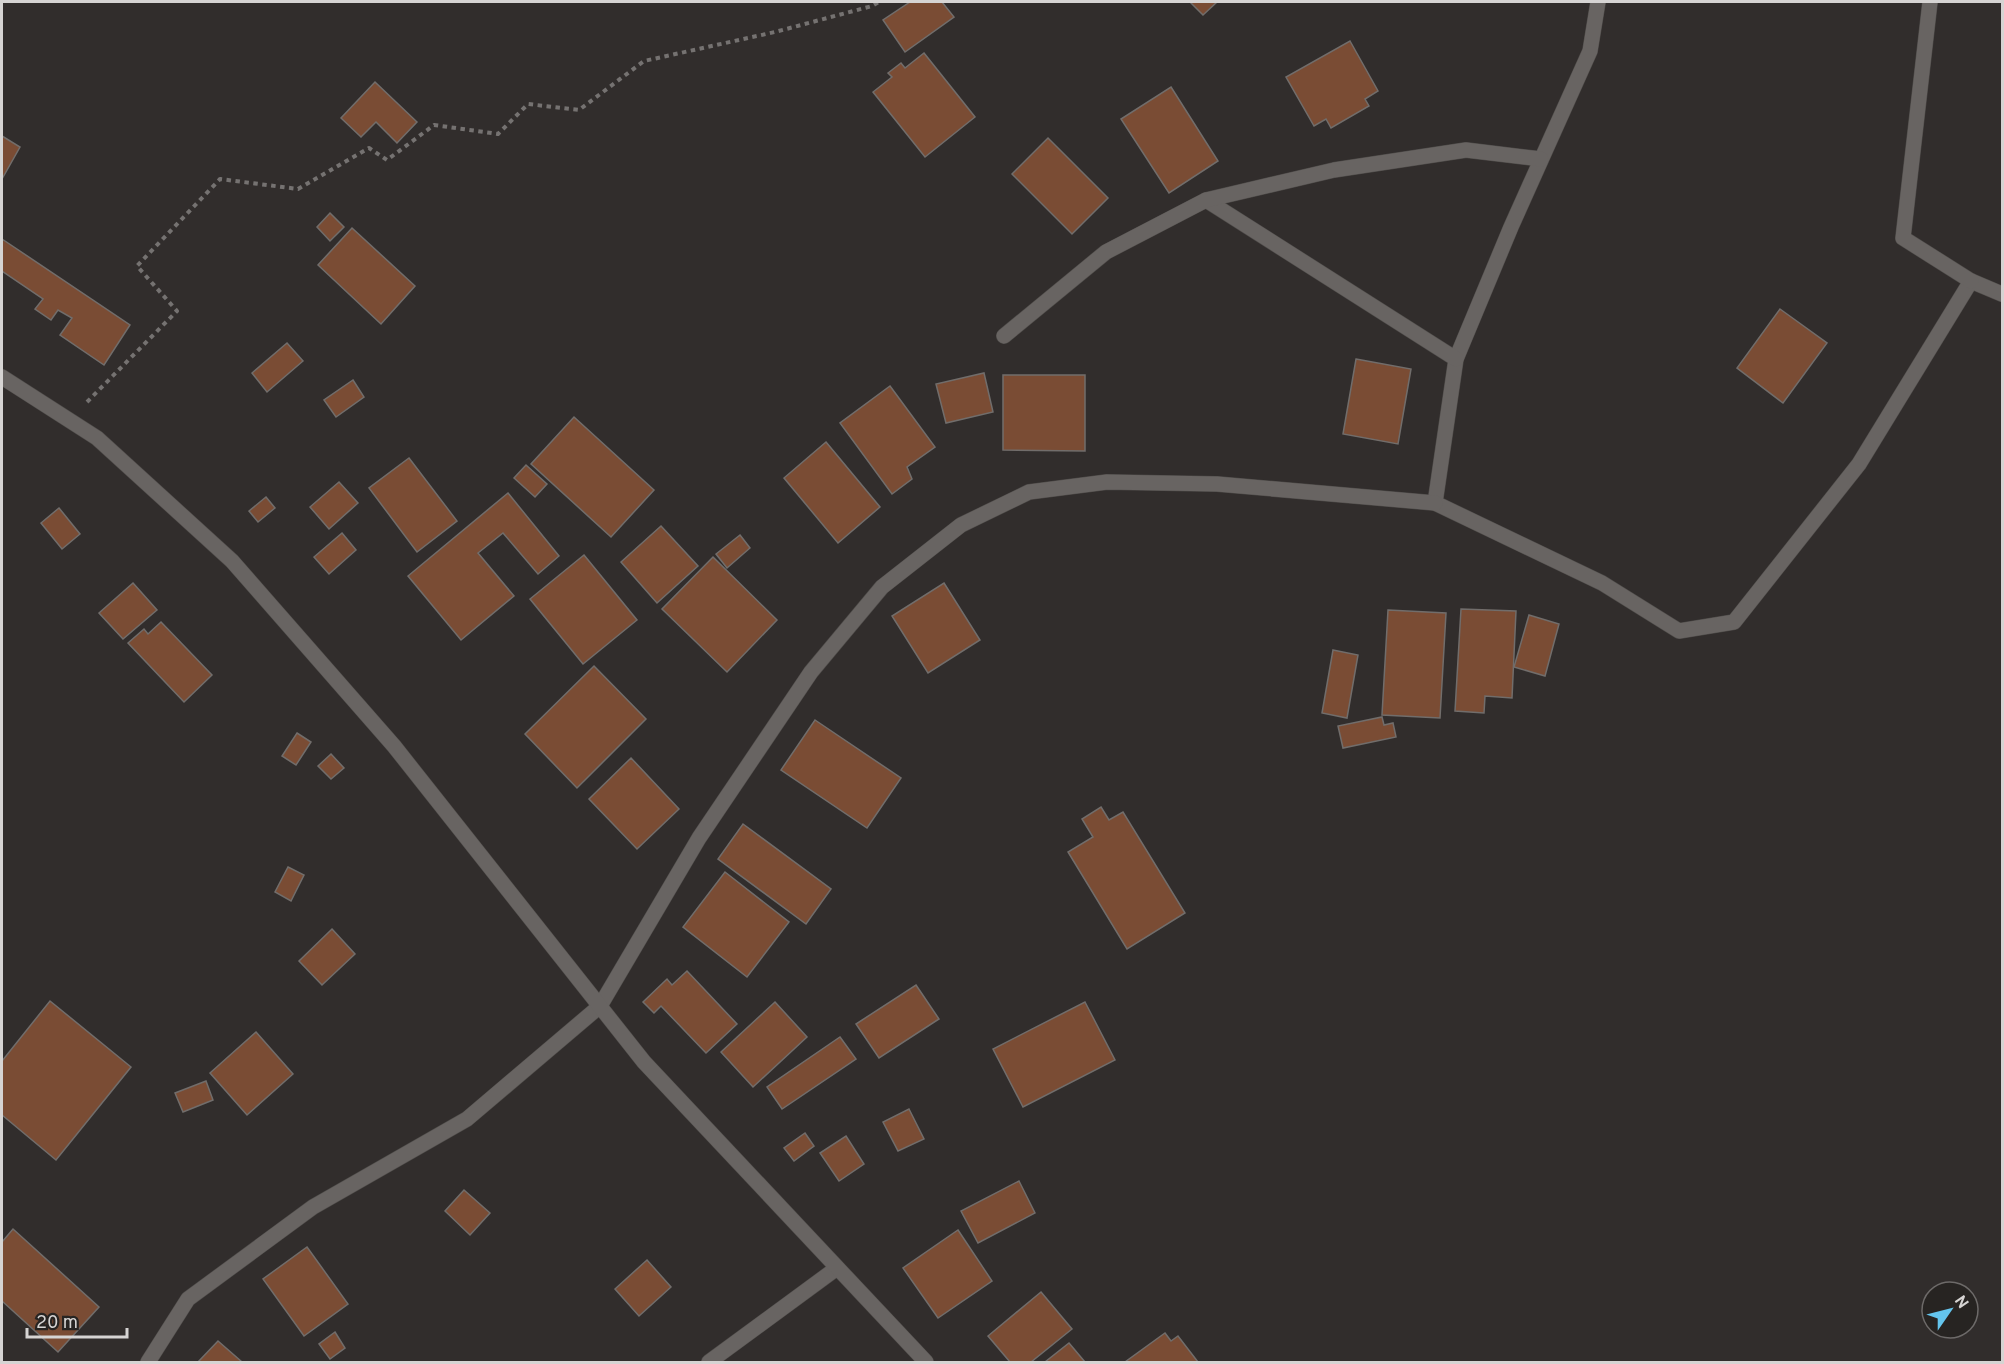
<svg xmlns="http://www.w3.org/2000/svg" width="2004" height="1364" viewBox="0 0 2004 1364" font-family="Overpass,sans-serif">
<style>
.building{fill:#7a4c34;stroke:#716d6b;stroke-width:1.5}
.lines{fill:none;stroke-linecap:round;stroke-linejoin:round}
.minor-casing{stroke:#4e4b49;stroke-width:16}
.secondary-casing{stroke:#4e4b49;stroke-width:16}
.path{stroke:#757271;stroke-width:4;stroke-dasharray:4.5 4.5;stroke-linecap:butt}
.minor{stroke:#686462;stroke-width:15}
.secondary{stroke:#686462;stroke-width:15}
</style>
<rect width="100%" height="100%" fill="#312d2c"/>
<!-- building -->
<g class="building">
<path d="M910 2H942L954 17 905 52 883 20Z"/>
<path d="M1190 2H1217L1203 15Z"/>
<path d="M1350 41 1378 91 1365 99 1369 106 1331 128 1326 119 1314 126 1286 77Z"/>
<path d="M924 53 975 117 925 157 873 92 892 77 888 73 901 63 905 68Z"/>
<path d="M375 82 417 122 397 143 376 122 361 137 341 118Z"/>
<path d="M1171 87 1218 161 1169 193 1121 119Z"/>
<path d="M2 136 20 147 2 179Z"/>
<path d="M1048 138 1108 198 1072 234 1012 174Z"/>
<path d="M330 213 344 227 330 241 317 227Z"/>
<path d="M352 228 415 286 381 324 318 265Z"/>
<path d="M2 239 130 325 104 365 60 335 72 318 58 310 51 320 35 309 43 299 2 271Z"/>
<path d="M1780 309 1827 343 1783 403 1737 368Z"/>
<path d="M287 343 303 361 267 392 252 373Z"/>
<path d="M1356 359 1411 369 1398 444 1343 434Z"/>
<path d="M984 373 993 412 946 423 936 384Z"/>
<path d="M1003 375H1085V451L1003 450Z"/>
<path d="M353 380 364 397 336 417 324 400Z"/>
<path d="M890 386 935 447 907 467 912 479 892 494 840 423Z"/>
<path d="M574 417 654 490 611 537 531 464Z"/>
<path d="M826 442 880 507 838 543 784 478Z"/>
<path d="M409 458 457 521 417 552 369 488Z"/>
<path d="M526 465 547 484 535 497 514 478Z"/>
<path d="M339 482 358 503 329 529 310 507Z"/>
<path d="M508 493 559 556 538 574 503 533 478 553 514 596 461 640 408 576Z"/>
<path d="M266 497 275 508 258 522 249 511Z"/>
<path d="M59 508 80 534 62 549 41 523Z"/>
<path d="M661 526 698 566 657 603 621 562Z"/>
<path d="M342 533 356 550 329 574 314 557Z"/>
<path d="M740 535 750 548 727 568 716 554Z"/>
<path d="M584 555 637 620 583 664 530 599Z"/>
<path d="M713 557 777 620 727 672 662 609Z"/>
<path d="M133 583 157 610 123 639 99 613Z"/>
<path d="M944 583 980 640 928 673 892 616Z"/>
<path d="M1461 609 1516 611 1512 698 1485 696 1484 713 1455 711Z"/>
<path d="M1388 610 1446 613 1440 718 1382 715Z"/>
<path d="M1529 615 1559 624 1545 676 1514 667Z"/>
<path d="M161 622 212 675 184 702 128 643 144 629 148 634Z"/>
<path d="M1333 650 1358 655 1347 718 1322 713Z"/>
<path d="M594 666 646 719 577 788 525 734Z"/>
<path d="M1382 717 1384 725 1393 723 1396 737 1343 748 1338 726Z"/>
<path d="M815 720 901 778 867 828 781 770Z"/>
<path d="M297 733 311 742 296 765 282 756Z"/>
<path d="M331 754 344 768 331 779 318 766Z"/>
<path d="M631 758 679 809 637 849 589 799Z"/>
<path d="M1101 807 1109 820 1123 812 1185 913 1127 949 1068 852 1093 837 1082 819Z"/>
<path d="M743 824 831 889 806 924 718 859Z"/>
<path d="M288 867 304 875 291 901 275 892Z"/>
<path d="M725 872 789 922 747 977 683 927Z"/>
<path d="M332 929 355 954 322 985 299 961Z"/>
<path d="M687 971 737 1024 706 1053 661 1006 654 1013 643 1002 667 979 672 985Z"/>
<path d="M916 985 939 1019 879 1058 856 1024Z"/>
<path d="M50 1001 131 1067 56 1160 2 1115V1061Z"/>
<path d="M775 1002 807 1037 753 1087 721 1052Z"/>
<path d="M1085 1002 1115 1060 1023 1107 993 1049Z"/>
<path d="M256 1032 293 1074 247 1115 210 1073Z"/>
<path d="M840 1037 856 1059 782 1109 767 1087Z"/>
<path d="M206 1081 213 1100 183 1112 175 1093Z"/>
<path d="M909 1109 924 1139 898 1151 883 1122Z"/>
<path d="M805 1133 814 1146 794 1161 784 1148Z"/>
<path d="M846 1136 864 1164 839 1181 820 1153Z"/>
<path d="M1019 1181 1035 1213 978 1243 961 1211Z"/>
<path d="M464 1190 490 1213 470 1235 445 1211Z"/>
<path d="M13 1229 99 1307 58 1352 2 1301V1242Z"/>
<path d="M958 1230 992 1281 938 1318 903 1268Z"/>
<path d="M307 1247 348 1304 304 1336 263 1279Z"/>
<path d="M647 1260 671 1287 639 1316 615 1289Z"/>
<path d="M1041 1292 1072 1329 1031 1362H1010L988 1336Z"/>
<path d="M335 1332 345 1348 330 1359 319 1344Z"/>
<path d="M1165 1333 1171 1341 1178 1336 1198 1362H1125Z"/>
<path d="M218 1341 242 1362H198Z"/>
<path d="M1069 1343 1085 1362H1045Z"/>
</g>
<g class="lines">
<!-- minor casing -->
<g class="minor-casing">
<g id="minor">
<path d="M1598 2 1590 51 1511 227 1456 359 1435 503 1602 583 1679 631 1734 622 1859 464 1971 281 2002 294"/>
<path d="M1930 2 1903 238 1971 281"/>
<path d="M1206 200 1456 359"/>
<path d="M1004 336 1106 252 1206 200 1334 170 1466 150 1541 159"/>
<path d="M148 1362 188 1299 313 1207 467 1119 600 1006 699 838 811 672 882 587 961 525 1029 492 1107 482 1217 484 1435 503"/>
<path d="M709 1362 837 1268"/>
</g>
</g>
<!-- secondary casing -->
<g class="secondary-casing">
<path id="secondary" d="M2 377 97 438 232 561 394 746 644 1062 926 1362"/>
</g>
<!-- path -->
<path class="path" d="M87 402 177 311 137 266 220 179 298 189 369 148 387 160 434 125 498 134 528 104 579 110 644 61 775 32 872 6 879 2"/>
<!-- minor -->
<use href="#minor" class="minor"/>
<!-- secondary -->
<use href="#secondary" class="secondary"/>
</g>
<!-- border -->
<rect width="2004" height="1364" fill="none" stroke="#d6d4d3" stroke-width="6"/>
<!-- north arrow -->
<g transform="translate(1950 1310) rotate(55)"><circle r="28" fill="#272422" stroke="#6d6a69" stroke-width="1.5"/>
<path d="M0-4.5L10 22L0 15L-10 22Z" fill="#64c5ee"/>
<text y="-9" font-size="16" font-weight="bold" text-anchor="middle" fill="#d6d4d3">N</text>
</g>
<!-- scale -->
<path d="M27 1328v9h100v-9" fill="none" stroke="#d6d4d3" stroke-width="3"/>
<text x="36" y="1328" font-size="18" fill="#d6d4d3" stroke="#272422" stroke-width="4.5" paint-order="stroke">20 m</text>
</svg>
